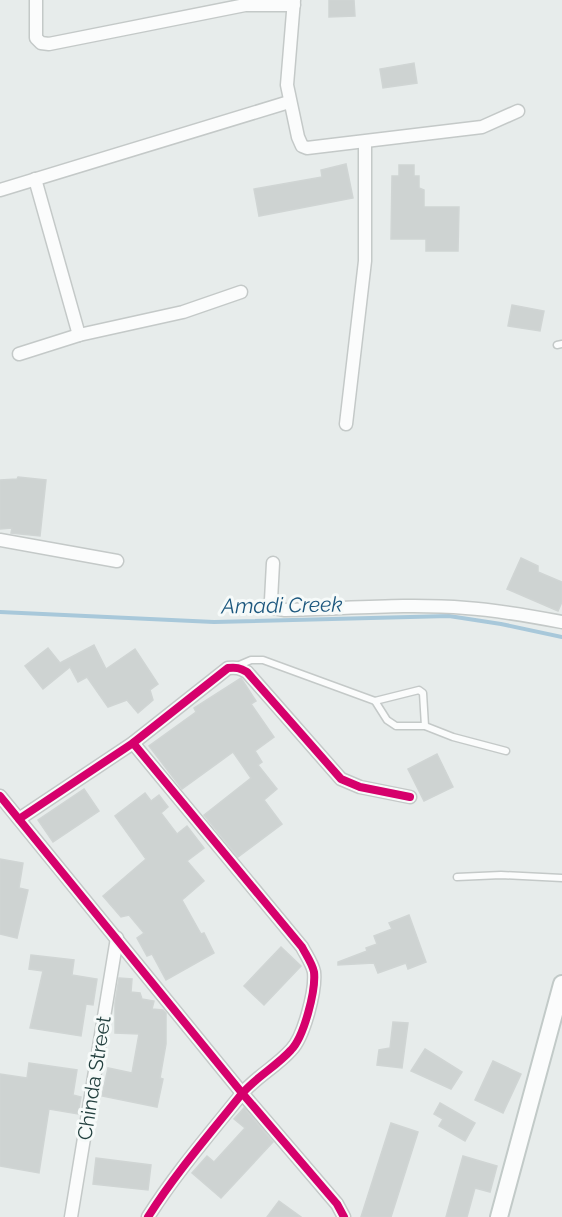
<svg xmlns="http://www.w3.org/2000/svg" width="562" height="1217" viewBox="0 0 562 1217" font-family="Raleway,sans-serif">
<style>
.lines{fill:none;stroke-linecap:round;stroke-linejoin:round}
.stream{stroke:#a8c8da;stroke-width:4}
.building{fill:#ced3d2;stroke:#d0d5d4;stroke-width:1.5}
.lane-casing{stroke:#c4c9c8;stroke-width:9}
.street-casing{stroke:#c4c9c8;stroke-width:15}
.secondary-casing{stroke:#c2cac8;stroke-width:20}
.lane{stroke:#fbfcfc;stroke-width:6}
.street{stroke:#fbfcfc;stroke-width:12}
.secondary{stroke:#fbfcfc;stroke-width:16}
.cycleway-casing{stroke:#f6faf9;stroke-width:11}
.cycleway{stroke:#d6006c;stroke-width:8}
.labels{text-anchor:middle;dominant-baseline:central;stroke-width:6;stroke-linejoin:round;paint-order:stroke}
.street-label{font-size:20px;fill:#23403f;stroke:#f6faf9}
.water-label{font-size:21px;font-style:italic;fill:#1c577e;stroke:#f6faf9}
</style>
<rect width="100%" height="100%" fill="#e7eceb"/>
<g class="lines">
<!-- stream -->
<path class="stream" d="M0 612 214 622 449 616 501 624 562 637"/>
</g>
<!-- building -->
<g class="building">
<path d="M329 0H354L355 16 329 17Z"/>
<path d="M414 63 417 83 383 88 380 69Z"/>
<path d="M346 164 353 198 259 216 254 189 322 177 321 170Z"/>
<path d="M399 165H414V176H419V188L424 190V207H459L458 251H426V239H391L392 176H399Z"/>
<path d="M512 305 544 311 540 331 508 326Z"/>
<path d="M18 477 46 480 40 536 11 533 12 528 0 529V480L17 479Z"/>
<path d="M521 558 538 566V572L562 582V602L558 611 507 589Z"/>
<path d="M94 645 106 669 135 649 158 684 150 690 153 700 138 713 127 700 108 707 87 677 78 682 70 667 43 689 25 666 48 648 60 663Z"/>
<path d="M241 678 256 701 251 704 274 737 255 751 262 762 258 765 277 789 264 800 282 824 238 857 204 815 251 778 233 752 182 789 149 746 196 712 194 708Z"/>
<path d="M437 754 453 787 424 801 408 769Z"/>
<path d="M84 789 99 811 53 842 38 820Z"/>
<path d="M145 793 151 801 159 795 168 807 161 813 177 834 187 826 204 848 187 861 204 881 182 900 201 934 204 933 214 953 166 980 152 954 147 956 137 938 144 933 129 915 121 917 103 896 146 859 115 816Z"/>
<path d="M0 859 23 863 19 888 28 890 17 938 0 934Z"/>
<path d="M409 915 426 962 408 969 406 963 378 973 374 963 338 965V962L367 951 366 948 377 944 374 936 392 929 389 923Z"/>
<path d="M281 947 301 966 264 1005 244 986Z"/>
<path d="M31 955 74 960 72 975 97 979 93 1005 86 1004 81 1036 30 1028 43 971 29 969Z"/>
<path d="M119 978 132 979 131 992 140 993 142 999 154 1001 152 1009 163 1010 166 1013V1044L160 1078 163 1079 157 1107 102 1096 108 1068 132 1073 139 1034 115 1033V1003Z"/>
<path d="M393 1022 408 1023 402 1068 377 1065 379 1050 390 1048Z"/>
<path d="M425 1049 462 1072 451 1089 411 1071Z"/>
<path d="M493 1061 521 1074 503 1113 475 1100Z"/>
<path d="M29 1063 77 1070 73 1095 81 1097 78 1114 49 1109 39 1173 0 1166V1074L27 1078Z"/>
<path d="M440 1103 475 1123 465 1141 439 1126 443 1119 434 1114Z"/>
<path d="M244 1108 273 1142 221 1198 192 1173 207 1156 214 1162 245 1128 234 1119Z"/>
<path d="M391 1123 418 1132 391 1217H361Z"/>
<path d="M463 1156 497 1166 490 1192 475 1188 467 1217H446Z"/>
<path d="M96 1158 151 1165 148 1190 93 1184Z"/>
<path d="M279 1201 301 1217H267Z"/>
</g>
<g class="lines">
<!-- lane casing -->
<g class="lane-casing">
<g id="lane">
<path d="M557 345 562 344"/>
<path d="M237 666 251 660H263L375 701 387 720 396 726H425L453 737 506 751"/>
<path d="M375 701 419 690 423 693 425 726"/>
<path d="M457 877 501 875 562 878"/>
</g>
</g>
<!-- street casing -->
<g class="street-casing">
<g id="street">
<path d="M36 0V38L41 43 49 44 245 5H294"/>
<path d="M294 0 287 85 298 137 302 146 307 148 482 127 518 111"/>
<path d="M35 179 79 335"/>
<path d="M0 190 289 102"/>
<path d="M19 354 79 335 183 312 241 292"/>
<path d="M346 424 365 261V142"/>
<path d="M0 540 117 561"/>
<path d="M273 563 271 600 274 608 285 610C345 609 406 603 466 608 498 610 530 616 562 622"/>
<path d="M133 743 302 947C306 955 312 963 314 972 316 990 304 1037 291 1050 276 1067 254 1078 240 1096 208 1136 175 1174 148 1217"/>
<path d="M0 796 242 1093 337 1204 344 1217"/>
<path d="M19 819 133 743 228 668C236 667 240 668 247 672L341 779 360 787 410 797"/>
<path d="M71 1217 117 938"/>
</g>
</g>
<!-- secondary casing -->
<g class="secondary-casing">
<path id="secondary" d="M499 1217 562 984"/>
</g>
<!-- lane -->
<use href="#lane" class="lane"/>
<!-- street -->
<use href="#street" class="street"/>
<!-- secondary -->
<use href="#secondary" class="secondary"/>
<!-- cycleway casing -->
<g class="cycleway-casing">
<g id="cycleway">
<path d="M133 743 302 947C306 955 312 963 314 972 316 990 304 1037 291 1050 276 1067 254 1078 240 1096 208 1136 175 1174 148 1217"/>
<path d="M0 796 242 1093 337 1204 344 1217"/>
<path d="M19 819 133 743 228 668C236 667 240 668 247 672L341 779 360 787 410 797"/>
</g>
</g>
<!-- cycleway -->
<use href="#cycleway" class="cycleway"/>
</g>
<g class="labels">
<!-- street labels -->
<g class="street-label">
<text transform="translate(94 1078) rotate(-81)">Chinda Street</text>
</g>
<!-- water labels -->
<g class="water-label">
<text transform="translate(282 605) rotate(-1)">Amadi Creek</text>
</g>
</g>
</svg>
